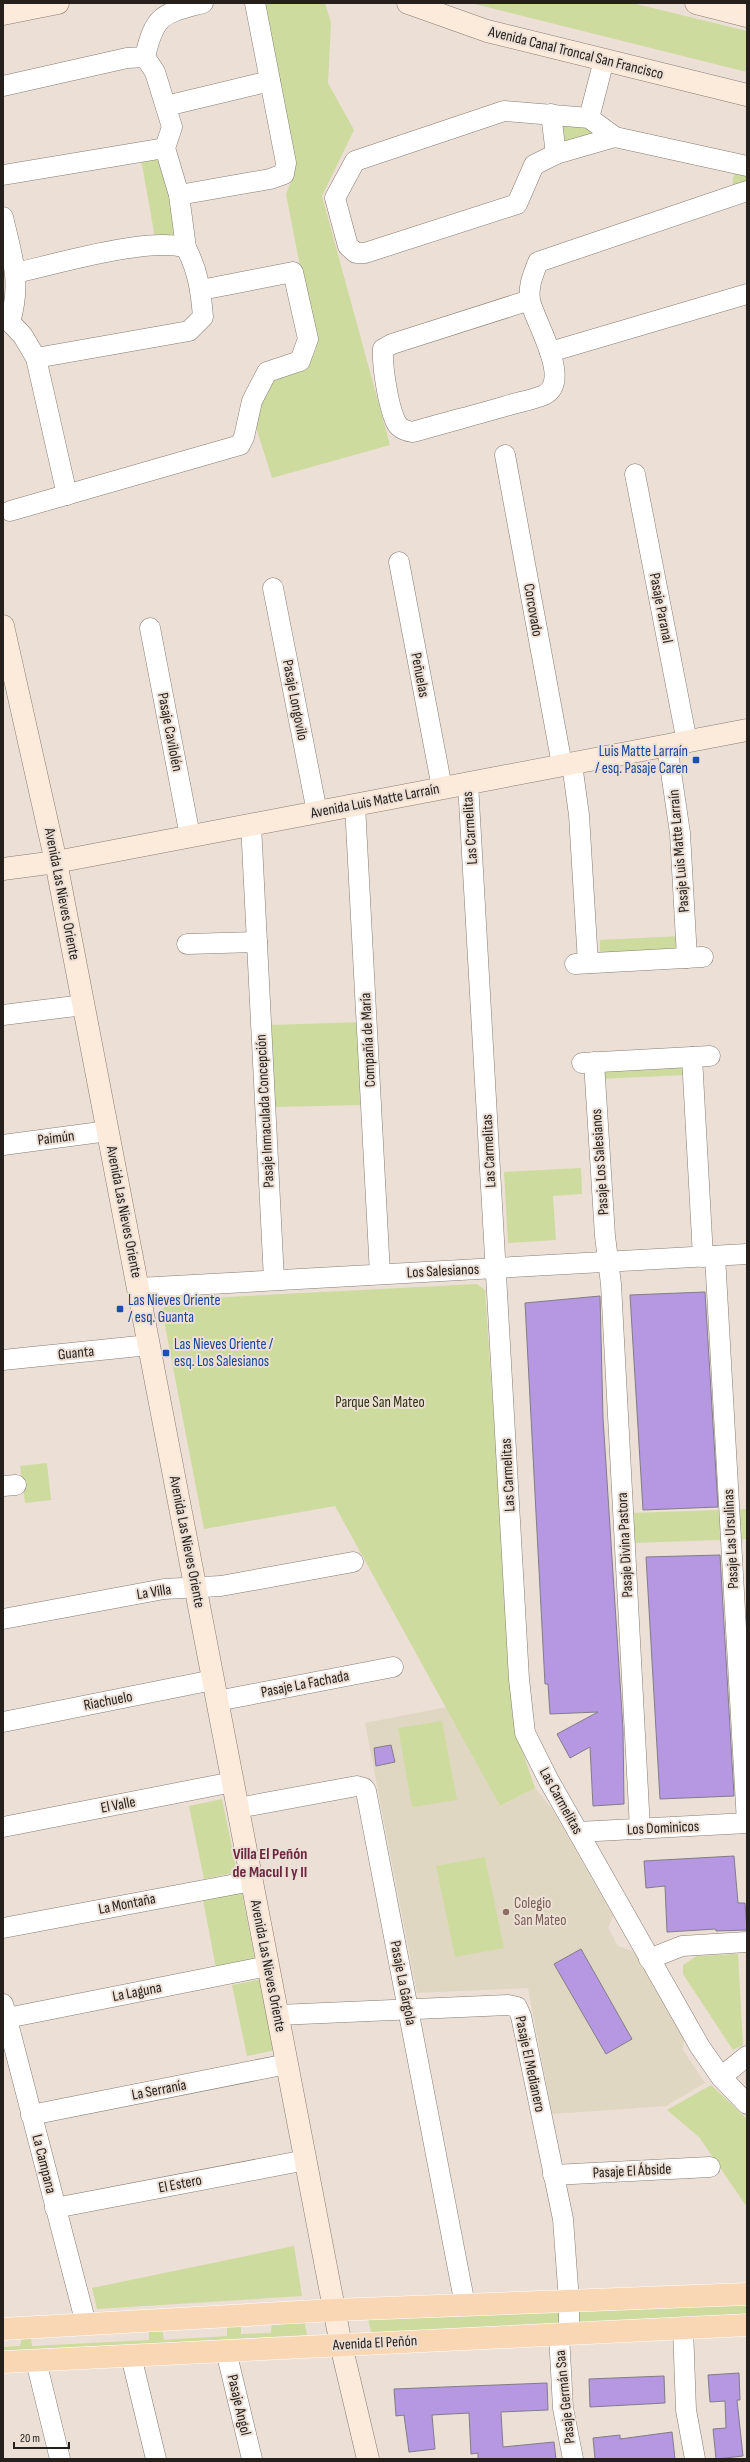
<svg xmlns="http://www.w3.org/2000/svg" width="750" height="2462" viewBox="0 0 750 2462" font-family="'Sofia Sans Condensed',sans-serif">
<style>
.education{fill:#e0d7c2}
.green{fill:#cedb9f}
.building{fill:#b698e2;stroke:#817c89}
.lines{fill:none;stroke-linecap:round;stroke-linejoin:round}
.street-casing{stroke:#877c73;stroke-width:21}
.secondary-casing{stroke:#877c73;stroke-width:23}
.primary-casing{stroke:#fff;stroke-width:23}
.street{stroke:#fff;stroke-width:20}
.secondary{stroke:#fceada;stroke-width:22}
.primary{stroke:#f9d6b4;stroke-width:22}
.transit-dot{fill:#1a4fb4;stroke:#ecdfd5;stroke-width:1.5}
.education-dot{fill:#8d6e63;stroke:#ecdfd5;stroke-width:1.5}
.labels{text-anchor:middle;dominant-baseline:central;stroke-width:4;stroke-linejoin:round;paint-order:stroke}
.street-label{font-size:15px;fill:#25201c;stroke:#ecdfd5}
.transit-label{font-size:15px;fill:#164399;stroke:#ecdfd5;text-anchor:start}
.park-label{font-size:15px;fill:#2b310e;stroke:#ecdfd5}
.education-label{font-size:15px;fill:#785e54;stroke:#ecdfd5;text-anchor:start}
.neighbourhood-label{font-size:16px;font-weight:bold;fill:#6b2740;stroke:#ecdfd5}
</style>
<rect width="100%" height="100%" fill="#ecdfd5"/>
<!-- education -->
<path class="education" d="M447 1707 500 1806 535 1788 552 1809 613 1916 608 1928 618 1946 635 1952 684 2037 683 2050 705 2083 666 2106 552 2114 528 1988 417 1993 365 1723Z"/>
<!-- green -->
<g class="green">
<path d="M261 3H325L331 23 328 83 354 130 322 196 390 445 272 478 254 421 271 377 307 365 316 350V333L299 261 286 194 296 169Z"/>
<path d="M471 3H632L747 31V72Z"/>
<path d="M551 114 615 137 556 154Z"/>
<path d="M161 156 183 232 155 238 141 159Z"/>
<path d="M735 164 747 166V191L731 197Z"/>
<path d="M680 936 681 950 600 954V940Z"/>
<path d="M362 1022 364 1105 273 1107 271 1025Z"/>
<path d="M684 1062V1075L599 1079 598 1066Z"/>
<path d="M581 1168 582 1194 553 1196 556 1240 508 1243 504 1172Z"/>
<path d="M477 1284 485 1290 515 1730 535 1788 500 1806 335 1506 204 1529 162 1310 169 1300Z"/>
<path d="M47 1463 51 1500 25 1503 20 1466Z"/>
<path d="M747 1509V1539L633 1543 632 1513Z"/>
<path d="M442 1721 457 1800 412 1807 398 1728Z"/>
<path d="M222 1799 237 1872 204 1879 189 1806Z"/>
<path d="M485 1857 504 1948 455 1957 436 1866Z"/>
<path d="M242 1893 255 1960 216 1968 203 1900Z"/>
<path d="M738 1954 743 2045 733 2050 683 1974V1965L697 1956Z"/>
<path d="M262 1979 276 2050 247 2056 232 1985Z"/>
<path d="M711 2085 747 2119V2207L699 2137 667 2110Z"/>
<path d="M294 2246 302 2296 97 2309 92 2288Z"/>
<path d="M747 2303V2321L639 2327 371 2332 368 2319Z"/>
<path d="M304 2320 307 2335 3 2352V2343L4 2347 20 2346 22 2338H31L32 2346 149 2340V2330L162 2329 164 2340 227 2336V2327L241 2326V2334L271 2333 272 2321Z"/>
</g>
<!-- building -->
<g class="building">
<path d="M705 1292 718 1507 643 1510 630 1295Z"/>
<path d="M600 1296 603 1418 623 1729 624 1804 593 1806 590 1747 570 1758 557 1734 598 1712 550 1714 548 1684H545L525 1303Z"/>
<path d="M720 1555 734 1796 660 1799 646 1557Z"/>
<path d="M391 1745 395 1762 376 1766 374 1748Z"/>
<path d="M734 1856 738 1903H745L747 1930 716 1931V1929L667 1932 665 1886 646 1888 644 1861Z"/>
<path d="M581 1949 632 2039 606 2054 554 1964Z"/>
<path d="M739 2373 740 2400H737L743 2456 716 2459 713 2429 726 2428 725 2401 710 2402 708 2375Z"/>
<path d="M664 2376 665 2403 590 2407 589 2379Z"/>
<path d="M547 2383 548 2410 501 2412 503 2447 554 2442 556 2459H478V2453L471 2454 469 2413 432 2415 435 2449 409 2452 404 2415 396 2416 394 2389Z"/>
<path d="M672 2432 675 2459H595L593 2438 620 2435V2439Z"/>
</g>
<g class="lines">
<!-- street casing -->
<g class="street-casing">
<g id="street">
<path d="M3 86 127 58 145 57"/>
<path d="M166 106 270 81"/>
<path d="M551 114 556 154"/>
<path d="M589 118 604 60"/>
<path d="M615 137 556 154 534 165 517 204 365 253H356L348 246 335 198 355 161 504 111 589 118 615 137 747 166"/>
<path d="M3 175 165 148"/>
<path d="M179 195 270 179 284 174 286 163 255 3"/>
<path d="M3 217C12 257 22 281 10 322"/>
<path d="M186 248 179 195 165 148 172 127 155 72 145 57C155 13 163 14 203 3"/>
<path d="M16 273C56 264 151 236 186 248 198 270 201 292 203 317L189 331 36 358"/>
<path d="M530 300 392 344 383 349C382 366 388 404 395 420 398 428 405 431 413 432 444 423 475 415 506 406 518 402 533 400 544 395 573 381 534 321 530 300 528 286 533 275 538 262L747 191"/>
<path d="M10 322 23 336 36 358 67 495"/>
<path d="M550 352 747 294"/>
<path d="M505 455 562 765"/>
<path d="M635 474 687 742"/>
<path d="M10 511 240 445 244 437 252 401 267 372 300 361 308 339 293 272 201 290"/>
<path d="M399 562 442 788"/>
<path d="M273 588 317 812"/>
<path d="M150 628 190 836"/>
<path d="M667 745 680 833 687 958"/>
<path d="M572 764 579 815 588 963"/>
<path d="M468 783 519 1679 525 1733 548 1779 700 2047 721 2077 747 2104"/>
<path d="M355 805 380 1274"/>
<path d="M251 824 274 1280"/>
<path d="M187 944 257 942"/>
<path d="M575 964 703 957"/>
<path d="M3 1015 84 1005"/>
<path d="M692 1057 703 1257"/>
<path d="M594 1062 605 1236 611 1284 640 1829"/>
<path d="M582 1063 710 1056"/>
<path d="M3 1145 108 1131"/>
<path d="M138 1288 747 1254"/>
<path d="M3 1360 149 1345"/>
<path d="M3 1486 16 1485"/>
<path d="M3 1619 164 1589 221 1586 353 1562"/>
<path d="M217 1701 393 1667"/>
<path d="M3 1722 213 1680"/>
<path d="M238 1808 357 1786 364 1788 366 1791 465 2305"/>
<path d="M3 1827 233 1782"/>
<path d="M578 1832 747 1823 715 1256"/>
<path d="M3 1928 252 1881"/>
<path d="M649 1959 682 1946 747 1942"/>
<path d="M3 2004 86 2324"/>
<path d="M278 2015 508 2005 517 2007 521 2016 563 2219 569 2301V2334"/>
<path d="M7 2018 268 1966"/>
<path d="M721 2077 747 2056"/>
<path d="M31 2115 287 2064"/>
<path d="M553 2175 710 2167"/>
<path d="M55 2208 306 2160"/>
<path d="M683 2328 686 2410 695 2459"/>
<path d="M559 2334 563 2408 573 2459"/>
<path d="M226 2351 252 2459"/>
<path d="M131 2356 156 2459"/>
<path d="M36 2361 60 2459"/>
</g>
</g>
<!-- secondary casing -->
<g class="secondary-casing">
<g id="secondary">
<path d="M408 3 487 31 747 95"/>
<path d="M696 3 747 16"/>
<path d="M3 14 58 3"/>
<path d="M3 626 56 862 341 2345 368 2459"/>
<path d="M3 869 56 862 747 730"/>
</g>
</g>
<!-- primary casing -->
<g class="primary-casing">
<g id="primary">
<path d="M3 2329 334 2310 747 2294"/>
<path d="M3 2362 747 2325"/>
</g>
</g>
<!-- street -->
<use href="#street" class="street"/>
<!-- secondary -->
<use href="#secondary" class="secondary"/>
<!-- primary -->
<use href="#primary" class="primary"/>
</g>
<!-- markers -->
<g class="transit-dot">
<rect x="692" y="756" width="8" height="8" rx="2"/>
<rect x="116" y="1305" width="8" height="8" rx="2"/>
<rect x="162" y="1349" width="8" height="8" rx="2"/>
</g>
<circle class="education-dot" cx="506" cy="1912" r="4"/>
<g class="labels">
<!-- street labels -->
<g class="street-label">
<text transform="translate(576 53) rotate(14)">Avenida Canal Troncal San Francisco</text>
<text transform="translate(661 608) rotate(79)">Pasaje Paranal</text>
<text transform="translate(533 610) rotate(80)">Corcovado</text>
<text transform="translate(420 675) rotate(79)">Peñuelas</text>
<text transform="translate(295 700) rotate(79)">Pasaje Longovilo</text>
<text transform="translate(170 732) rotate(79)">Pasaje Cavilolén</text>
<text transform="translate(375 801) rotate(-11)">Avenida Luis Matte Larraín</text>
<text transform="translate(470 828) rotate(-94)">Las Carmelitas</text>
<text transform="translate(679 851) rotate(-95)">Pasaje Luis Matte Larraín</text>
<text transform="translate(62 894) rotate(79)">Avenida Las Nieves Oriente</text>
<text transform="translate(368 1040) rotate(-93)">Compañía de María</text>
<text transform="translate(265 1111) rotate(-93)">Pasaje Inmaculada Concepción</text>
<text transform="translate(56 1138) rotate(-7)">Paimún</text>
<text transform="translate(489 1151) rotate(-93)">Las Carmelitas</text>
<text transform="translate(600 1162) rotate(-94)">Pasaje Los Salesianos</text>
<text transform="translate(124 1212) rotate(79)">Avenida Las Nieves Oriente</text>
<text transform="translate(443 1271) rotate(-3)">Los Salesianos</text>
<text transform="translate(76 1353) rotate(-6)">Guanta</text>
<text transform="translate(508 1475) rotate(-93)">Las Carmelitas</text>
<text transform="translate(731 1539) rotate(-93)">Pasaje Las Ursulinas</text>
<text transform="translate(187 1542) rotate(79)">Avenida Las Nieves Oriente</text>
<text transform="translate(625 1545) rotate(-93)">Pasaje Divina Pastora</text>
<text transform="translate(154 1592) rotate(-9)">La Villa</text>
<text transform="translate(305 1684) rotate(-11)">Pasaje La Fachada</text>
<text transform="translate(108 1701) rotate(-11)">Riachuelo</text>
<text transform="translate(561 1801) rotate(61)">Las Carmelitas</text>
<text transform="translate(118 1805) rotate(-11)">El Valle</text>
<text transform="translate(663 1828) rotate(-3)">Los Dominicos</text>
<text transform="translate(127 1904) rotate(-11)">La Montaña</text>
<text transform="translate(268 1966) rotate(79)">Avenida Las Nieves Oriente</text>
<text transform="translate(403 1983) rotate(79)">Pasaje La Gárgola</text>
<text transform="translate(137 1992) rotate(-11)">La Laguna</text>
<text transform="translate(530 2064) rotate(78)">Pasaje El Medianero</text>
<text transform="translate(159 2090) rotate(-11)">La Serranía</text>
<text transform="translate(44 2164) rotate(76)">La Campana</text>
<text transform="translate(632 2171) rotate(-3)">Pasaje El Ábside</text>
<text transform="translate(180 2184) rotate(-11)">El Estero</text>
<text transform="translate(375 2343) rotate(-3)">Avenida El Peñón</text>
<text transform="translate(565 2397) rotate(-96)">Pasaje Germán Saa</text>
<text transform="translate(239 2405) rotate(77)">Pasaje Angol</text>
</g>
<!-- transit labels -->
<g class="transit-label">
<text x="688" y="751" text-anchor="end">Luis Matte Larraín<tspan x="688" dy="17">/ esq. Pasaje Caren</tspan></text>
<text x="128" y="1300">Las Nieves Oriente<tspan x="128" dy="17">/ esq. Guanta</tspan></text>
<text x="174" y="1344">Las Nieves Oriente /<tspan x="174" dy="17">esq. Los Salesianos</tspan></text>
</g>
<!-- park labels -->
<g class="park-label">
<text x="380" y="1402">Parque San Mateo</text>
</g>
<!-- education labels -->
<g class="education-label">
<text x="514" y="1903">Colegio<tspan x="514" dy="17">San Mateo</tspan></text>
</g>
<!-- neighbourhood labels -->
<g class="neighbourhood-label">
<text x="270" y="1854">Villa El Peñón<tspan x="270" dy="18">de Macul I y II</tspan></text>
</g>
</g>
<!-- border -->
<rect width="750" height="2462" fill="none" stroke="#25201c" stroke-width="8"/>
<!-- scale -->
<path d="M14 2442v6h55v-6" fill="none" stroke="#25201c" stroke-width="2"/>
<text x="20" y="2442" font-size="12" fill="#25201c" stroke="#ecdfd5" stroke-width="3" paint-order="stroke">20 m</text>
</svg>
